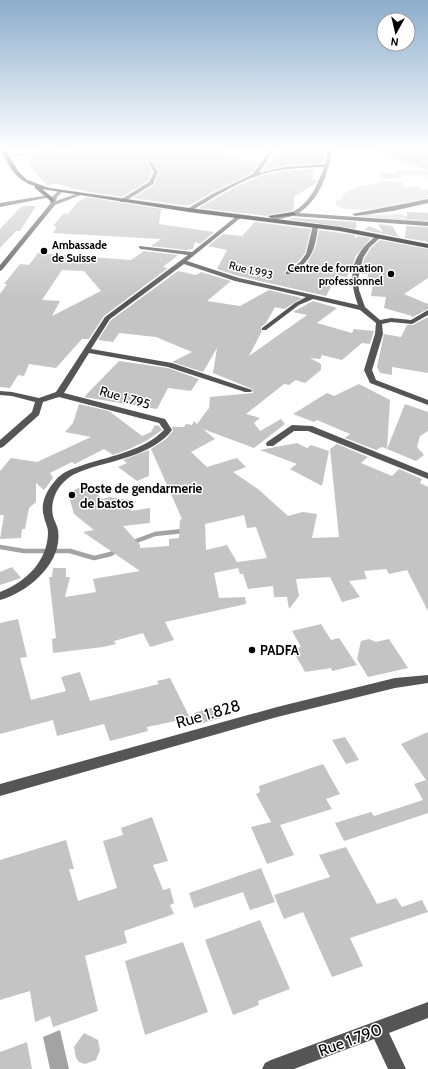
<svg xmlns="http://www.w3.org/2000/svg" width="428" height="1069" viewBox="0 0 428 1069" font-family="Cabin,sans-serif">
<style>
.green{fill:#dcdcdc}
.water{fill:#a3a3a3}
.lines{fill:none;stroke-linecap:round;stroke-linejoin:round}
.stream{stroke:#a3a3a3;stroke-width:4.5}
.building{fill:#c4c4c4;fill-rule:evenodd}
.major-casing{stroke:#dbdbdb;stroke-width:1}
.minor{fill:#555;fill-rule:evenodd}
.major{fill:#000;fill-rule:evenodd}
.poi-dot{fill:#000;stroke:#fff;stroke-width:1.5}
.labels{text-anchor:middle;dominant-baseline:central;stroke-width:3;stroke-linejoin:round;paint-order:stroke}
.far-poi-label{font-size:11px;font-weight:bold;fill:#000;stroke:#fff;text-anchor:start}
.far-street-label{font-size:11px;fill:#000;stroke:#fff}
.street-label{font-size:13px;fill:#000;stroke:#fff}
.poi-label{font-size:13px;font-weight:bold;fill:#000;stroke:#fff;text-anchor:start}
.near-street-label{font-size:16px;fill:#000;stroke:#fff}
</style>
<rect width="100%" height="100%" fill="#fff"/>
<!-- green -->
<g class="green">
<path d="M397 170 428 171V177L408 174 394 179H384L378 176 381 173H395Z"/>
<path d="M385 181 402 182 405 188 415 186 422 188 420 189 422 190 428 189V198L367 210 345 209 336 205V200L341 199C350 183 371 186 385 181Z"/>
<path d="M363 214 382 215 397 214H402L409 218H428V223L359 216Z"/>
</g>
<!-- water -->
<path class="water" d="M60 1030 69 1069H50L43 1037Z"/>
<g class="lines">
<!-- stream -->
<g class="stream">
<path d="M131 543 155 534 183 531"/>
<path d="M0 547 24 551H70L94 558 111 554 117 550"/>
</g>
</g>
<!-- building -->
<g class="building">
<path d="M82 150H226L227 157 260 162 252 173 213 192 188 206 133 198 154 185 159 171 152 160 147 162 152 172 148 181 122 197 89 192 57 184 47 185 33 170 26 156Z"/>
<path d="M279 150H325L323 163 285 166 262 171 268 163H270Z"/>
<path d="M374 150H428V170L374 152Z"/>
<path d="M316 169 309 174 314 175 311 179 318 180 316 183 294 197V209L291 211 268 215 267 216 199 208 232 189 258 177 282 171Z"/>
<path d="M86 197 168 210H161L159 224 214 232 200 244 195 242 193 249 186 250 151 246 161 239 53 233 57 227 53 226 64 213 68 214 77 203Z"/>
<path d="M22 206H36L20 231H16L0 248V229Z"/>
<path d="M407 212 428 213V220L407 219Z"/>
<path d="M293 218 356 222V229L287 219Z"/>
<path d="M255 222 311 229 305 253 299 261 285 271 286 275 298 271 308 262 316 246 319 230 355 235V238L358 236 371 238 355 257 351 273H349L347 277 337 276 326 296 238 276 217 269 227 250 208 246 223 234 242 236Z"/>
<path d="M378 224 392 226 399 237 364 230 369 226 383 232Z"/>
<path d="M406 226 428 227V242L405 238Z"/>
<path d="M380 240 428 249V278L404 294 428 304V309L411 318 412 316 384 308 386 297 371 296 374 279 367 285 368 274H361L364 259 371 248Z"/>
<path d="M144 251 178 255 163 267 168 268 104 316 89 339H82L56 368 29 364 24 376 18 375 10 388 0 387V294L7 284H4L20 264 29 265 38 253 131 260ZM62 270 84 271 101 291 52 316 60 301 42 300Z"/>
<path d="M178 271 196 275 201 272 231 281 207 301 240 306 269 290 302 298 284 309 275 307 266 323 261 327 262 331 249 356 307 315 293 312 313 301 337 308 317 323 352 333 354 329 374 331 370 344 362 343 342 360 322 355 320 359 310 358 321 364V370L305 383 296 380 289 385 284 384 246 414 260 418 254 423 260 431 281 419 285 424 254 448 203 429 215 439 191 452 207 467 237 458 246 467 233 472 258 489 288 516 303 512 317 514 312 538 339 537 330 449 337 444 368 457 361 463 392 476 399 469 422 479 420 483 428 487V611L407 570 389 574 386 569 364 571 367 579 349 581 360 597 342 602 330 577 296 579 299 596 289 609 287 597H274L273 586 248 589 243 574H240L238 568 214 573 219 598 245 597 246 604 165 622 174 640 150 647 143 633 114 641 116 644 103 647 53 653 52 639 56 638 49 577H52L53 568H66V577H70L65 597 96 592 93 579 140 571 83 532 94 530 74 514 68 493 85 485 103 499 109 497 136 501 131 511 150 508V523L123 526 140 545V548L169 546V539L179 538 180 520 182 519 151 449 166 439 173 431 172 427H184L186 424 192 425 194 421 197 424 209 408 210 397 253 393 252 389 213 373 217 348 203 372 172 362 192 352 156 337 119 333 113 342 98 340 111 320ZM244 515 247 528 256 527 267 558 237 562 227 545 206 550 205 524Z"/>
<path d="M428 317V373L392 367V375L380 373 377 367 384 334 401 337 407 325H413Z"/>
<path d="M119 361 168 368 199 379 191 391 168 388 157 409 84 397Z"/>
<path d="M359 384 390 400 387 449 382 447 376 450 345 438 350 434 317 420 314 422 293 414 327 393 334 396Z"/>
<path d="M79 404 109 411 142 436 151 432 155 425 159 426 162 430 146 441 127 450 113 455 104 449 75 464 72 462 50 473 53 478 44 490 36 483V502L29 508 25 529H22L21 538 0 539 4 515H0V471L11 458 37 462 91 437 65 432 73 423Z"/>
<path d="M405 404 428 412V431L420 436 417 447 424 455 416 461 387 449Z"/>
<path d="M297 443 307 448 311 445 329 451 322 486 290 469 297 464 260 450Z"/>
<path d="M149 450V476L137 481 118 467 127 463 123 460Z"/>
<path d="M12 567 21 578 0 585V572Z"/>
<path d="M18 619 27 657 20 658 31 700 66 691 61 677 80 672 90 701 159 684 157 681 170 678 190 718 147 727 148 731 110 741 104 724 57 736 53 720 0 734V623Z"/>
<path d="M321 624 331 640 339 638 357 665 332 671 331 668 305 672 292 649 301 647 292 631Z"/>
<path d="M369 639 376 642 389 639 408 668 368 677 357 659 361 641Z"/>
<path d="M216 706 221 718 199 724 194 713Z"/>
<path d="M428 732V813L344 841 335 823 371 812 374 816 423 800 414 784 426 780 401 744Z"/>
<path d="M345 737 359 760 346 764 332 740Z"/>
<path d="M323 764 340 794 326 799 332 809 280 825 294 855 267 864 251 827 271 822 256 794 260 792 259 786Z"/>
<path d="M152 817 168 861 153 865 163 890 170 888 174 903 170 905 174 914 124 931 127 943 85 956 98 1011 53 1027 50 1016 35 1022 30 991 0 1000V860L66 840 74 869H69L78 901 117 888 103 841 123 835 121 828Z"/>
<path d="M346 847 377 904 396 898 402 907 422 900 428 912 350 938 363 966 332 977 303 912 284 919 274 895 330 877 319 855Z"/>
<path d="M261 868 275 902 250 910 243 892 194 908 189 893Z"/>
<path d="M260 920 290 989 258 1001 259 1005 233 1015 205 940Z"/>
<path d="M183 942 208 1012 145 1035 125 961Z"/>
<path d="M84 1033 98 1040 100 1050 96 1060 85 1064 79 1062 76 1058 74 1047Z"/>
<path d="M27 1042 32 1069H0V1052Z"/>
</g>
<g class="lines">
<!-- major casing -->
<g class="major-casing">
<g id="major">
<path d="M1 150H5L18 171 27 180 49 188 189 208 340 227 428 244V248L340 231 189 212 42 189 54 199V201L52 202 35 188V186C14 179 11 168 1 150Z"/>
<path d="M293 212 296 214 295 215 271 218 268 216Z"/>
</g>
</g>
<!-- minor -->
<g class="minor">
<path d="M51 150H63L5 157 3 156Z"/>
<path d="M270 150H274L259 173 285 167 325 164 328 150H332C328 173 321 198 299 213L428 222V226L293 216 271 221V219C278 216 286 215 292 212 310 204 318 184 324 167 302 168 278 168 257 176 234 184 212 199 191 211H187V209L214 193 253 174Z"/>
<path d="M148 162H152L158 172 153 184 124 202H120V200L149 182 154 172Z"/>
<path d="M59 190 62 192 57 197 56 201 76 194 81 195 55 205 2 270 0 271V265L50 204 51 197 0 207V203L49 195 52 197Z"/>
<path d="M428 199V203L393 211 355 216 352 214Z"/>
<path d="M238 215 243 216 187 261 239 278 358 305C347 275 351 255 377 235H381V237L370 247 363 258 358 279 359 290 365 307 380 320 391 318 411 320 428 310V315L412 324 391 322 382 324 383 334 372 370 376 380 428 400V405L370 383 364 370 375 334 376 323 360 310 313 299 299 305 266 330H262V328L295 303 306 297 235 281 184 264 110 319 91 349 172 363 252 390 251 392H245L168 367 89 353 64 393 165 419 172 430C155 453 117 460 90 468 82 471 72 474 66 480 56 488 50 503 53 516 54 520 57 525 58 530 63 563 28 592 0 600V592C26 582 48 561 48 532 48 527 45 522 44 517 40 504 46 491 55 481 62 471 75 468 86 464 112 456 144 450 164 430L159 423 59 397 43 402 39 415 3 447 0 448V440L32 412 35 402 12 396 0 395V391L12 392 39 398 56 392 105 317 188 255 141 249 139 248V246L192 252Z"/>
<path d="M313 225 318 226C316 245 313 258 297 270 293 272 290 275 286 274V272L300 262 306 254Z"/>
<path d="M292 425 312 426 428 473V479L308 431H294L273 446H267L266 444 267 442Z"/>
<path d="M428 675V683L395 688 277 717 0 796V784L277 707 395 678Z"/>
<path d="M428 1002V1018L389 1033 406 1069H388L374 1039 294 1069H262L265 1063 271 1060Z"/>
</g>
<!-- major -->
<use href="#major" class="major"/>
</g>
<!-- sky -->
<linearGradient id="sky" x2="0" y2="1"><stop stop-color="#8cadcc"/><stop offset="0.5" stop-color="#fff"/><stop offset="1" stop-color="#fff" stop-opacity="0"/></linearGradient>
<rect width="428" height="299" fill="url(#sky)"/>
<!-- markers -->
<g class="poi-dot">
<circle cx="44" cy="251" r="4"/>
<circle cx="391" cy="274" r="4"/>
<circle cx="72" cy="495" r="4"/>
<circle cx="252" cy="650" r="4"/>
</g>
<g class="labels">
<!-- far-poi labels -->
<g class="far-poi-label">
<text x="52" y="245">Ambassade<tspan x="52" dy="13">de Suisse</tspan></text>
<text x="383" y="268" text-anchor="end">Centre de formation<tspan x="383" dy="13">professionnel</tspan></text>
</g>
<!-- far-street labels -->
<g class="far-street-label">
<text transform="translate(251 270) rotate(14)">Rue 1.993</text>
</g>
<!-- street labels -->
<g class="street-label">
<text transform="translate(125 397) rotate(16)">Rue 1.795</text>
</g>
<!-- poi labels -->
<g class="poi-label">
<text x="80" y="488">Poste de gendarmerie<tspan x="80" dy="15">de bastos</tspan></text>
<text x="260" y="650">PADFA</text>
</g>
<!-- near-street labels -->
<g class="near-street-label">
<text transform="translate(208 714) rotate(-16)">Rue 1.828</text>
<text transform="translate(350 1040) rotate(-20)">Rue 1.790</text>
</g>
</g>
<!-- north arrow -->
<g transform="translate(396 32) rotate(188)"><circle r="19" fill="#ffffff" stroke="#999999"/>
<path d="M0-3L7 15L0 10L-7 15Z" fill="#000000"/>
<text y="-6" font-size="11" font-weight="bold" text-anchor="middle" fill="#000000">N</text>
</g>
</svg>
